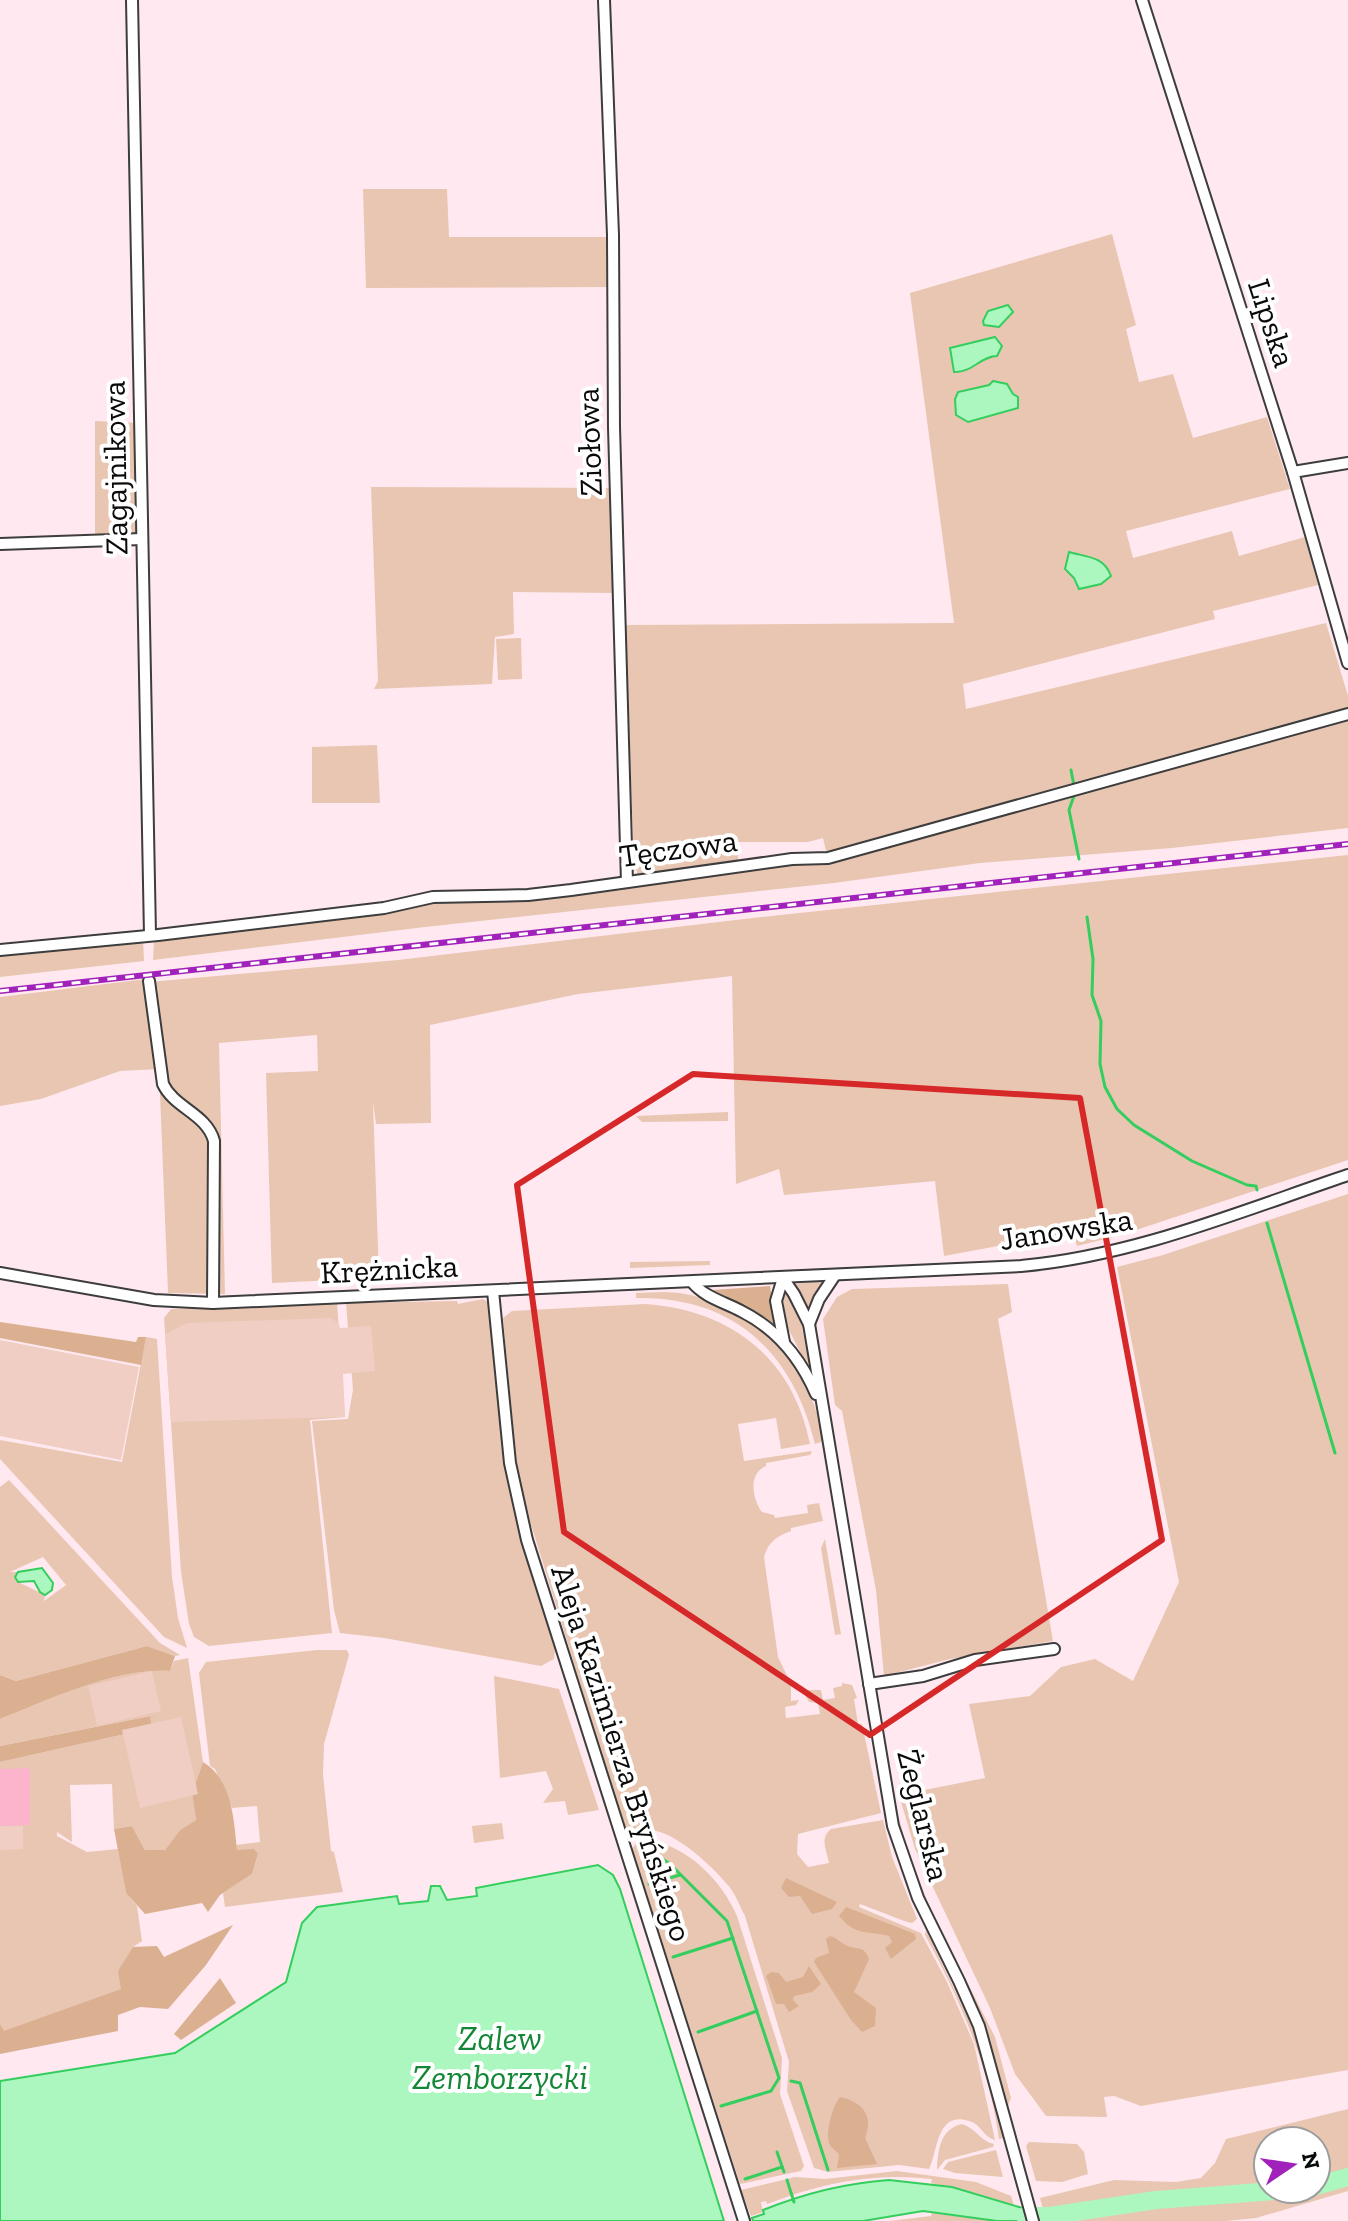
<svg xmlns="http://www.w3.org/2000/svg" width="1348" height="2221" viewBox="0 0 1348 2221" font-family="'Zilla Slab',serif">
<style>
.green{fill:#e9c6b2;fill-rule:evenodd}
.forest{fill:#dab091}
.sand{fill:#fbb4cc}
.pitch{fill:#f0cec4}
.water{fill:#acf7bf;stroke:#33ce5d;stroke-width:2}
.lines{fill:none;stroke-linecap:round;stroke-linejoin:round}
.stream{stroke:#33ce5d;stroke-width:3}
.river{stroke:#acf7bf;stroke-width:18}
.minor-casing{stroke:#3d3d3d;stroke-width:14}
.minor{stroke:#fff;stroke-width:10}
.rail-casing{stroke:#a122bb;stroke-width:6}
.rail{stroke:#fff;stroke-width:3;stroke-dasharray:9;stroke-linecap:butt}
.marked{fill:none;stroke:#d62828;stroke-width:6;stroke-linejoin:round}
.labels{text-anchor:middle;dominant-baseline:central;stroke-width:8;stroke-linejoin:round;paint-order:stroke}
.street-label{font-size:32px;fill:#0a0a0a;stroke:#fff}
.water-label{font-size:34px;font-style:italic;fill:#148737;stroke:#fff}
</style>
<rect width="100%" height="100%" fill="#ffe8ef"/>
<!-- green -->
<g class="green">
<path d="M363 189H447L449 237H610L609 287 366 288Z"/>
<path d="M1112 234 1136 325 1126 329 1139 382 1173 374 1193 438 1267 417 1290 489 1126 531 1133 558 1232 531 1239 556 1305 537 1318 585 1213 611 1215 619 963 684 966 709 1326 623 1348 696V828L1172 848 980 863 834 883 425 927 153 960 154 938 434 900 529 897 681 880 751 868 828 860 823 838 808 842H738V863L638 876 634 861 625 625 954 623 910 293Z"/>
<path d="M95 421 138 423 139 530 133 535 95 538Z"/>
<path d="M371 487 614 488 618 593 513 592 514 634 495 637 492 684 374 689 378 681Z"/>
<path d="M521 638 522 679 498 680 496 639Z"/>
<path d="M377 745 380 803H312V747Z"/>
<path d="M1348 855V1160L1121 1235 1077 1246 1073 1232 944 1256 935 1181 784 1195 779 1169 736 1184 732 976 578 994 430 1025 431 1123 376 1124 373 1102 379 1278 272 1283 266 1073 318 1071 317 1035 219 1043 225 1294 168 1293 159 1069 120 1071 41 1099 0 1106V997L146 979 149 982 398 960 761 917Z"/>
<path d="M143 939 144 961 0 977V954Z"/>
<path d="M728 1112V1121L642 1122 636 1116Z"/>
<path d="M1348 1194V2070L1141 2106 1114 2096 1104 2097 1107 2117 1046 2116 1015 2074 990 2008 915 1849 899 1795 985 1778 969 1704 1030 1696 1061 1667 1095 1659 1133 1681 1179 1582 1117 1267 1163 1255Z"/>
<path d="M710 1261V1265L630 1268V1262Z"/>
<path d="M821 1281 823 1286 808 1313 795 1284Z"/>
<path d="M1008 1284 1012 1312 998 1319 1053 1641 950 1659 884 1676 876 1590 842 1411 835 1405 823 1319 837 1297 852 1289Z"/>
<path d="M666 1292C729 1294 787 1341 811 1397 817 1411 820 1425 823 1440L821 1442 815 1444C793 1353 734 1296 636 1298V1293Z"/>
<path d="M788 1292 798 1308 809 1363H804C797 1338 777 1321 783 1293Z"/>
<path d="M483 1299 489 1303 506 1463 523 1540 555 1650 554 1659 541 1666 384 1638 340 1633 334 1610 312 1421 348 1419 353 1390 346 1303 457 1301 458 1304Z"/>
<path d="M337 1303 345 1417 310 1420 332 1633 209 1646 194 1637 189 1624 181 1572 164 1318 171 1309Z"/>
<path d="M645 1304C731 1310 793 1358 810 1444L781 1449 776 1418 738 1424 744 1461 812 1451 810 1455 766 1463V1466C748 1473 752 1499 762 1512L774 1515 775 1518 808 1513 807 1505 819 1503 823 1521 791 1528V1531C777 1536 768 1542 764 1557L778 1657 791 1684V1701L799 1700 796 1705 785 1707 786 1718 820 1714 818 1703 809 1702 806 1697V1690H821L823 1700 835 1698 833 1688 842 1686V1683L852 1685 857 1698 854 1699 858 1724H862L881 1813 798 1834 797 1854 808 1867 829 1863C827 1851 819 1838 831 1829L883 1820 892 1857 917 1919 912 1923 907 1922 860 1904 859 1907 921 1933 947 1982 974 2044 995 2140C983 2137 981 2124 969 2121 936 2110 938 2152 929 2169L899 2165 828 2172 814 2168 787 2091 789 2062 745 1916C739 1905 735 1892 726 1883 712 1866 678 1835 656 1831 645 1829 637 1837 626 1832L525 1505 515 1454 503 1318 512 1311Z"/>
<path d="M146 1337 157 1339 172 1577 178 1618 187 1648 164 1637 0 1459V1440L122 1462Z"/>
<path d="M9 1480 160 1643 180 1655 175 1656 147 1646 16 1681 0 1675V1487ZM43 1557 66 1585 44 1601 45 1595 18 1582 15 1577 18 1572H10Z"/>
<path d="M825 1539 841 1634 835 1635 821 1548Z"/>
<path d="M317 1650H347L349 1655 324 1744 323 1775 331 1851 334 1852 343 1892 225 1907 223 1893 252 1874 258 1854 237 1851 236 1845 260 1842 257 1806 232 1808 215 1769 210 1766 199 1673 206 1662Z"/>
<path d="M188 1658 203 1762 192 1793 196 1820 180 1830 165 1850H145L132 1826 114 1829 112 1784 70 1785 72 1842 57 1832V1836L87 1852 118 1849 126 1893 137 1906 142 1941 133 1947 122 1989 4 2032 0 2024V1762L152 1728 149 1716 0 1746V1719C51 1699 115 1668 170 1671L174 1661Z"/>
<path d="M494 1676 559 1689 599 1810 568 1815 565 1801 543 1803 553 1789 546 1771 500 1778Z"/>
<path d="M875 1687 897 1812 908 1851 931 1911 995 2037 1011 2098 1008 2106 980 2014 932 1917 907 1854 894 1806Z"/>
<path d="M502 1823 504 1839 474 1843 472 1826Z"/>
<path d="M648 1840C688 1846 722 1881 737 1916L782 2058 780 2094 804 2166 801 2171 740 2184 632 1849 636 1843Z"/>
<path d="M926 1930 972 2026 1004 2138 999 2139C989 2066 960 1999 925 1935Z"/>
<path d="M1348 2109V2191L1256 2218 1226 2221H1046L1040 2198 1114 2180 1176 2182 1201 2178 1215 2163 1226 2139ZM1268 2141H1316V2189H1268Z"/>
<path d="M962 2124C976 2128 980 2141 994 2144L993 2147 945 2160 937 2170C938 2150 940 2129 962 2124Z"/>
<path d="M1029 2142 1077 2144 1084 2152 1088 2174 1062 2182 1036 2181 1026 2146Z"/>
<path d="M996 2150 1003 2177 955 2173 943 2169 948 2162Z"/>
<path d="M897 2171 976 2182 1011 2196 1014 2205 931 2183 932 2179C873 2172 821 2183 767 2204L766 2201 761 2202 763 2212 751 2216 741 2190 795 2177 825 2179Z"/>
<path d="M932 2213 997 2221H890L931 2216Z"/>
</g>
<!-- forest -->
<g class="forest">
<path d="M770 1286 777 1332 753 1312 712 1290Z"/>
<path d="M0 1322 136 1342 138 1337H146L141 1365 0 1338Z"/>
<path d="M147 1646 175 1656 170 1671C115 1668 51 1699 0 1719V1675L16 1681Z"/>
<path d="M150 1716 152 1728 0 1762V1746Z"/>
<path d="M203 1762C232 1779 234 1820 237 1850L254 1849 258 1854 252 1874 220 1895 208 1912 202 1903 145 1914 126 1893 114 1829 132 1826 145 1850H165L180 1830 196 1820 192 1793Z"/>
<path d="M786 1878 837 1902 832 1909 812 1914 800 1896 789 1897 781 1888Z"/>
<path d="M846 1907 915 1934 916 1939 891 1959 885 1948 892 1942 889 1936C866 1930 857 1937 839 1916Z"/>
<path d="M233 1925 206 1965 168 2009 140 2007 118 2015V2031L0 2054V2024L4 2031 121 1989 118 1971 133 1947 157 1946 164 1957Z"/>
<path d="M830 1936C838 1938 840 1943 848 1946 858 1950 864 1945 869 1959L854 1992 876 2008 875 2026 862 2032 851 2020 814 1962 816 1958 829 1953 826 1939Z"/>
<path d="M809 1966 821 1984 812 1992 794 1996 793 2000 799 2006 789 2012 784 2004H776L766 1976 771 1972 779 1973 786 1982 803 1977Z"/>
<path d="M220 1978 236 2003 181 2040 174 2034Z"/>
<path d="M840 2097C863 2102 874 2116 865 2138L877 2164 837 2168 839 2155C837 2151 832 2149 830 2145 824 2135 833 2105 840 2097Z"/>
</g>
<!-- sand -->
<path class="sand" d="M30 1768V1825L0 1826V1769Z"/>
<!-- pitch -->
<g class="pitch">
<path d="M331 1318 339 1324 340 1328 371 1326 375 1371 343 1374 345 1417 171 1422 165 1334 187 1323Z"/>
<path d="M0 1340 139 1367 121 1460 0 1436Z"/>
<path d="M152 1671 161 1711 97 1726 88 1686Z"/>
<path d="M181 1717 198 1794 140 1808 122 1730Z"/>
<path d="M0 1826H23V1849L0 1850Z"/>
</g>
<!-- water -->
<g class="water">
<path d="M1008 305 1013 312 999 327 984 325 983 321 988 311Z"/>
<path d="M995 337 1002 346 997 356C981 356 972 373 954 372L950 348Z"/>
<path d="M993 381 1007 384 1013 394 1018 397V408L968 422 956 415 955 399 958 392 989 385Z"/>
<path d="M1069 552C1086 557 1104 556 1111 576L1101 584 1079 589 1074 578 1065 569Z"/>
<path d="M42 1568 53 1583 52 1590 45 1595 40 1592 34 1581 18 1582 15 1577 18 1572Z"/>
<path d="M598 1865 613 1875 620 1889 724 2221H0V2081L175 2053 286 1982 302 1923 317 1907 397 1896 399 1904 428 1901 431 1886H440L447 1900 477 1896 476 1888Z"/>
<path d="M889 2180 952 2187 1049 2216 1040 2221H997L923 2211 863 2221H753L752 2218 764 2214 763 2210C803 2194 845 2183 889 2180Z"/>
</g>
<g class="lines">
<!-- stream -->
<g class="stream">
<path d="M1071 770 1074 786"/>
<path d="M1075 793 1069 810 1079 859"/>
<path d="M1087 917 1093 959 1092 995 1101 1021 1100 1064 1105 1087 1117 1109 1134 1125 1192 1161 1247 1185 1256 1186 1257 1190"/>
<path d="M1267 1223 1335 1453"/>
<path d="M642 1844 671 1865 727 1921 779 2078 771 2091 721 2106"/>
<path d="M649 1884 680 1875"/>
<path d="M673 1957 733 1938"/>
<path d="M698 2032 757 2011"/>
<path d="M791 2081 800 2083 828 2170"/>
<path d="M777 2152 784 2172"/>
<path d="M745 2179 782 2167"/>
<path d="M787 2180 794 2202"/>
</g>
<!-- river -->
<g class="river">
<path d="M1316 2186 1348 2177"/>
<path d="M1025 2216H1049L1156 2200 1300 2189"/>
</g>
<!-- minor casing -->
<g class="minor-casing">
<g id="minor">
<path d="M132 0 150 935"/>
<path d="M604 0 613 235 614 427 627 882"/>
<path d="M1142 0 1293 472 1348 663"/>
<path d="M1293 472 1348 463"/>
<path d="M0 544 142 539"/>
<path d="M0 950 158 935 384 908 433 897 528 895 571 890 792 859 828 858 1348 714"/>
<path d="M149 981 163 1084C174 1108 207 1114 214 1141L213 1303"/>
<path d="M0 1273 154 1300 213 1303 1021 1266C1134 1256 1241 1211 1348 1175"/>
<path d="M783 1278 794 1294 809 1324 893 1826 918 1898 959 1981 979 2026 1033 2221"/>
<path d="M783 1278 776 1301 784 1342"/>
<path d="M692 1282C704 1297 724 1302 741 1311 777 1329 800 1357 816 1394"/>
<path d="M493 1291 510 1463 527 1540 744 2221"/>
<path d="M809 1324 819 1299 835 1275"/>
<path d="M869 1684 923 1676 975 1660 1054 1649"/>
</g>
</g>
<!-- minor -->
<use href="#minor" class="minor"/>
<!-- rail casing -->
<g class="rail-casing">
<path id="rail" d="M0 991 1348 844"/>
</g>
<!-- rail -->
<use href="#rail" class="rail"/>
</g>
<!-- marked area -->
<path class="marked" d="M693 1074 1080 1098 1162 1540 870 1735 564 1532 517 1185Z"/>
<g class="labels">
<!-- street labels -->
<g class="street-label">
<text transform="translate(1272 323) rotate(72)">Lipska</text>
<text transform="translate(589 442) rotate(-92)">Ziołowa</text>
<text transform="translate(115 468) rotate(-91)">Zagajnikowa</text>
<text transform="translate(678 848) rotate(-8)">Tęczowa</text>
<text transform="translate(1066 1229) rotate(-9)">Janowska</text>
<text transform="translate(389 1269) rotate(-3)">Krężnicka</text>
<text transform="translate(622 1753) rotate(72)">Aleja Kazimierza Bryńskiego</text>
<text transform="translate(924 1815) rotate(76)">Żeglarska</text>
</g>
<!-- water labels -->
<g class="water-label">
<text x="500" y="2038">Zalew<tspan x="500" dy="39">Zemborzycki</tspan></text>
</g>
</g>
<!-- north arrow -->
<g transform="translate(1292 2165) rotate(77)"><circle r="38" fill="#ffffff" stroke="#9d9d9d" stroke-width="2"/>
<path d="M0-6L14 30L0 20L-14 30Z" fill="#a122bb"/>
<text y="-12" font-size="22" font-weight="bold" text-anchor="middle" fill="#0a0a0a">N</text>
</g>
</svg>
